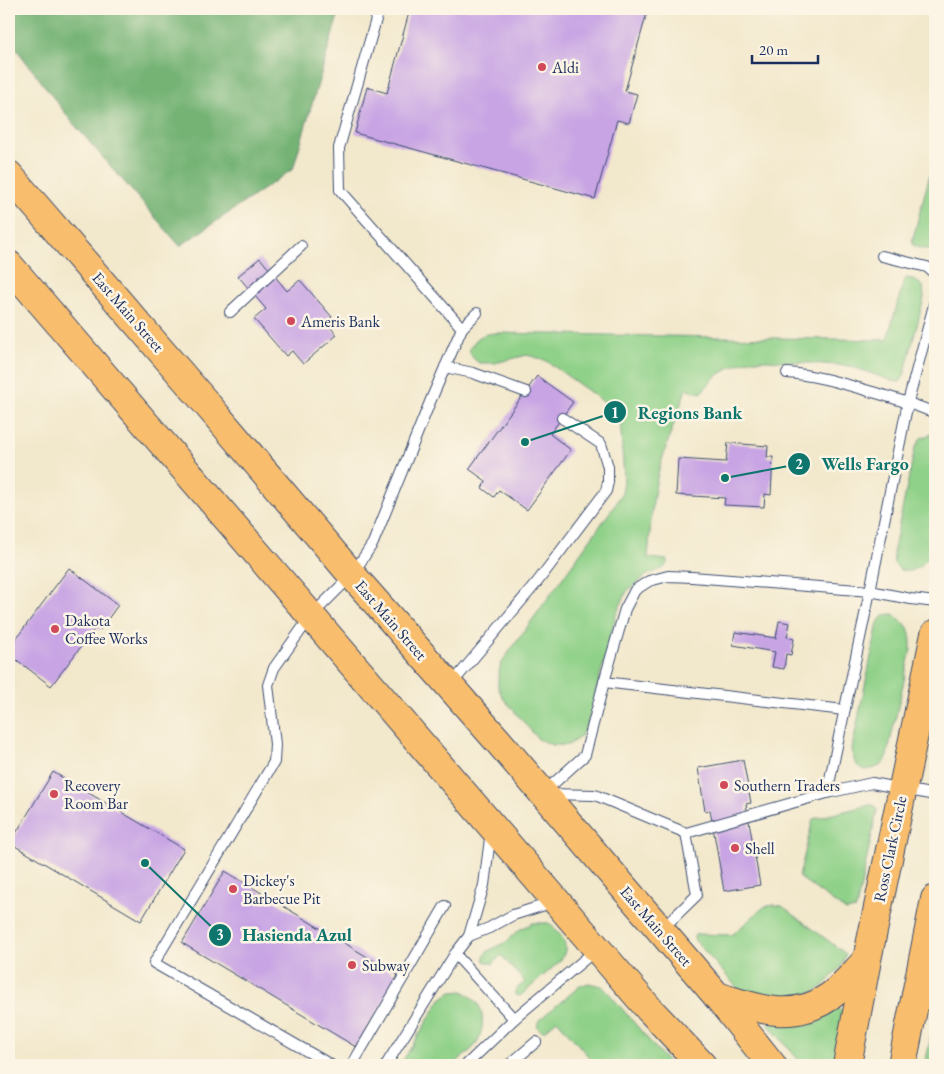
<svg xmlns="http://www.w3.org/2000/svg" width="944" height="1074" viewBox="0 0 944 1074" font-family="'EB Garamond',serif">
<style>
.green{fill:#90d189;stroke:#568074}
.forest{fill:#74b375;stroke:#48716a}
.building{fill:#c8a4e4}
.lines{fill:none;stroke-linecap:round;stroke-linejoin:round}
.lane-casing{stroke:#3b4b6e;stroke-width:12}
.highway-casing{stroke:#3b4b6e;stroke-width:30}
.lane{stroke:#fff;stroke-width:10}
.highway{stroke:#f9be6d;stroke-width:28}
.poi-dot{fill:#d1495b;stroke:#fcf5e5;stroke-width:2}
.labels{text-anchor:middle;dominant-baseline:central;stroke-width:5;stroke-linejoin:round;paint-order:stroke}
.poi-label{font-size:16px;fill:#1b2f5e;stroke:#fcf5e5;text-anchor:start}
.street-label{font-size:16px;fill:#1b2f5e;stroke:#fcf5e5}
.leader{fill:none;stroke:#0f766e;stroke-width:2}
.callout-dot{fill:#0f766e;stroke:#fcf5e5;stroke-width:2}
.mark-label{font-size:15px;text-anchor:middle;font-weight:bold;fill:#fff}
.callout-label{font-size:18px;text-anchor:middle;font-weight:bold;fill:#0f766e;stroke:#fcf5e5;stroke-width:5;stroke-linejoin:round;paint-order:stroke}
</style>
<rect width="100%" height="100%" fill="#fcf5e5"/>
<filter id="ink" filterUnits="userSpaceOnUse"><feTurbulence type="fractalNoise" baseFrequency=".02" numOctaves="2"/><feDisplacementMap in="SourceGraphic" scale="10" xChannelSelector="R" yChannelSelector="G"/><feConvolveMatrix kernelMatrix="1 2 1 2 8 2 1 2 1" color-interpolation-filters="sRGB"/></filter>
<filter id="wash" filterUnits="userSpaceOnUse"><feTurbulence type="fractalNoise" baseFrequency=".0096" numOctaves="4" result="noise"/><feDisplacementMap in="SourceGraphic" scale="20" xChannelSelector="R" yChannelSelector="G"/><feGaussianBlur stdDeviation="1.12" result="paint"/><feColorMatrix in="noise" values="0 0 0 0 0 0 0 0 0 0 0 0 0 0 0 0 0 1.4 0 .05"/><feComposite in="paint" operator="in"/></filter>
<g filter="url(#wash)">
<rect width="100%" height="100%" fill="#f2e8cc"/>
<!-- green -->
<g class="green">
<path d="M935 155V244L932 248C924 250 919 249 912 244L913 238Z"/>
<path d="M906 278 913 279 923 286 924 298 904 376 900 382 893 381 850 366 770 360H749L731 367 715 377 701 393 686 389C676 420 661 456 655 488 651 511 650 535 648 558L667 560V563L664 568 647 575 627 591 616 615 587 725 580 737 568 745H552L538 739 503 698 498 687V676L501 664 507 655 615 505 622 493 624 479 619 402H604L545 360 527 355 495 363H479L473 358 469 351C475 338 481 334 496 333L887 340 903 284Z"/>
<path d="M931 434 935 438 934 546 928 558 919 567 910 571 900 570 894 563 893 553 915 448 921 438Z"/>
<path d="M893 614C909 626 911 629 911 649L886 760C880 768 873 769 864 770 854 765 853 759 852 748L878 623 883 615Z"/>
<path d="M869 805H874L877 810 856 909 846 911 799 877 813 819Z"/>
<path d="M773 905 782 906 846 954 841 967 820 989 789 1001 739 990 694 939V936L696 934 732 935 764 907Z"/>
<path d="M533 923H549C562 936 573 946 558 963L520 996 515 995C513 989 521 986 525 982L501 955 493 964 484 961V956L488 951 506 942 519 930Z"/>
<path d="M588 983 602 986 607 991 670 1065H596L557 1020 544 1031C537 1030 536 1026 539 1020L580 986Z"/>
<path d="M463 991C470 996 477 1000 480 1008 485 1019 482 1037 474 1047 468 1053 460 1059 453 1065H400L441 999 451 992Z"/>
<path d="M835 1007 844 1011 835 1065H803L767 1023Z"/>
<path d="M935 1016V1065H925Z"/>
</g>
<!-- forest -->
<path class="forest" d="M9 9H340L293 169 180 246 72 122 11 42 9 25Z"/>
<g id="blocks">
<!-- building -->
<g class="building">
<path d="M410 9H648L625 91 637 94 629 123 617 120 595 199 355 133 367 87 387 93Z"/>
<path d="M260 258 287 291 300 280 332 317 326 322 337 335 303 364 292 351 286 356 254 319 266 309 238 276Z"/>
<path d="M537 376 573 402 550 434 571 450 527 510 499 490 494 497 482 488 486 481 469 469Z"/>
<path d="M728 443 768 446 767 457H773L771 495 765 494 764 507 724 505 725 498 676 495 678 459 726 462Z"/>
<path d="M69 568 118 605 100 630 96 627 51 686 9 654V648Z"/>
<path d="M779 621 790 623 787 637 794 639 791 655 786 654 784 669 772 667 775 652 733 645 735 632 776 638Z"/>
<path d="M743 760 751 803 746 804 760 885 724 891 710 810 705 811 698 768Z"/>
<path d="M53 772 184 849 141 921 10 843Z"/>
<path d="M225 871 399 976 356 1047 182 943Z"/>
</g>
</g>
</g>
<g filter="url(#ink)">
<use href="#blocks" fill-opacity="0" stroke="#3b4b6e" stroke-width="1"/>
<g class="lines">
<!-- lane casing -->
<g class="lane-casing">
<g id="lane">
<path d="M379 9 339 148 340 190 462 328"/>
<path d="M882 256 927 267 935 274"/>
<path d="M230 312 301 246"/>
<path d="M445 367 473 373 526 392"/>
<path d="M787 373C813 375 837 382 862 389 887 396 911 403 935 413"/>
<path d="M604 682 844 710"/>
<path d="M450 686 538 581 606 491 608 482V467L601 444 562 418"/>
<path d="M543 793 585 755 604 682 625 609 635 590 649 581 668 576 692 577 870 591 911 599 935 602"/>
<path d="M827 793 870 591 908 402 935 301"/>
<path d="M548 794 595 795 686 833"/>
<path d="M662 929 697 895 686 833 827 793 872 783 935 795"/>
<path d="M469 936 489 928 513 915 554 902"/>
<path d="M455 954 514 1019"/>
<path d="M331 1065 154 963 274 762 275 744 268 685 274 668 311 616 352 575 373 543 430 402 462 328 477 313"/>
<path d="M352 1065 445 906"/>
<path d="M386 1065 455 954 469 936 484 885 491 831"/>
<path d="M466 1065 514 1019 597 949"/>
<path d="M509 1065 536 1042"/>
</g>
</g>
<!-- highway casing -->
<g class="highway-casing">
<g id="highway">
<path d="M9 175 200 396 352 575 498 741 717 996 772 1065"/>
<path d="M9 265 650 1010 702 1065"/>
<path d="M717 996C756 1008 791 1023 829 997 843 987 855 972 867 960"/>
<path d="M847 1065 867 960 935 634"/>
<path d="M902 1065 935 899"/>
</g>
</g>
<!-- lane -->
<use href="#lane" class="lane"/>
<!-- highway -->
<use href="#highway" class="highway"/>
</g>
</g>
<!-- markers -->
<g class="poi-dot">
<circle cx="542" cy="67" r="5"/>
<circle cx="291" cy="321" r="5"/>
<circle cx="55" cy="629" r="5"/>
<circle cx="724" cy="785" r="5"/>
<circle cx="54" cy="794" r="5"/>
<circle cx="735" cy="848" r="5"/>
<circle cx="233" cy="889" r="5"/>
<circle cx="352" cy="965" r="5"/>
</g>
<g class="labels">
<!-- poi labels -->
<g class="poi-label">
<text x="552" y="67">Aldi</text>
<text x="301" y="321">Ameris Bank</text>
<text x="65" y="620">Dakota<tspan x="65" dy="18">Coffee Works</tspan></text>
<text x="64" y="785">Recovery<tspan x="64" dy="18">Room Bar</tspan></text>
<text x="734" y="785">Southern Traders</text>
<text x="745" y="848">Shell</text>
<text x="243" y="880">Dickey's<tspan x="243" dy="18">Barbecue Pit</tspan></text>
<text x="362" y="965">Subway</text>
</g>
<!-- street labels -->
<g class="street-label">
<text transform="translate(128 312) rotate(49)">East Main Street</text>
<text transform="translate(391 620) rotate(49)">East Main Street</text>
<text transform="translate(890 849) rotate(-78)">Ross Clark Circle</text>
<text transform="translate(656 926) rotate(49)">East Main Street</text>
</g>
</g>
<!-- callouts -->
<path class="leader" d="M525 442L615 412M725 478L799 464M145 863L220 935"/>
<g class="callout-dot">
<circle cx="525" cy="442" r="5"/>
<circle cx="725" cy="478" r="5"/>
<circle cx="145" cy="863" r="5"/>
<circle cx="615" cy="412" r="12"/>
<circle cx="799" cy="464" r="12"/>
<circle cx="220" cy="935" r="12"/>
</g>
<g class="mark-label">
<text x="615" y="418">1</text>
<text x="799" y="469">2</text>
<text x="220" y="940">3</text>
</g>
<g class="callout-label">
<text x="690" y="419">Regions Bank</text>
<text x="865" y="470">Wells Fargo</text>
<text x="297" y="941">Hasienda Azul</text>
</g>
<!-- margin -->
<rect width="944" height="1074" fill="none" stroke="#fcf5e5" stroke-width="30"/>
<!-- scale -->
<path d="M752 55v8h66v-8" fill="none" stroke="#1b2f5e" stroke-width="2.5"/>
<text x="759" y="55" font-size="15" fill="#1b2f5e" stroke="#fcf5e5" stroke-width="4" paint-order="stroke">20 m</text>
</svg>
